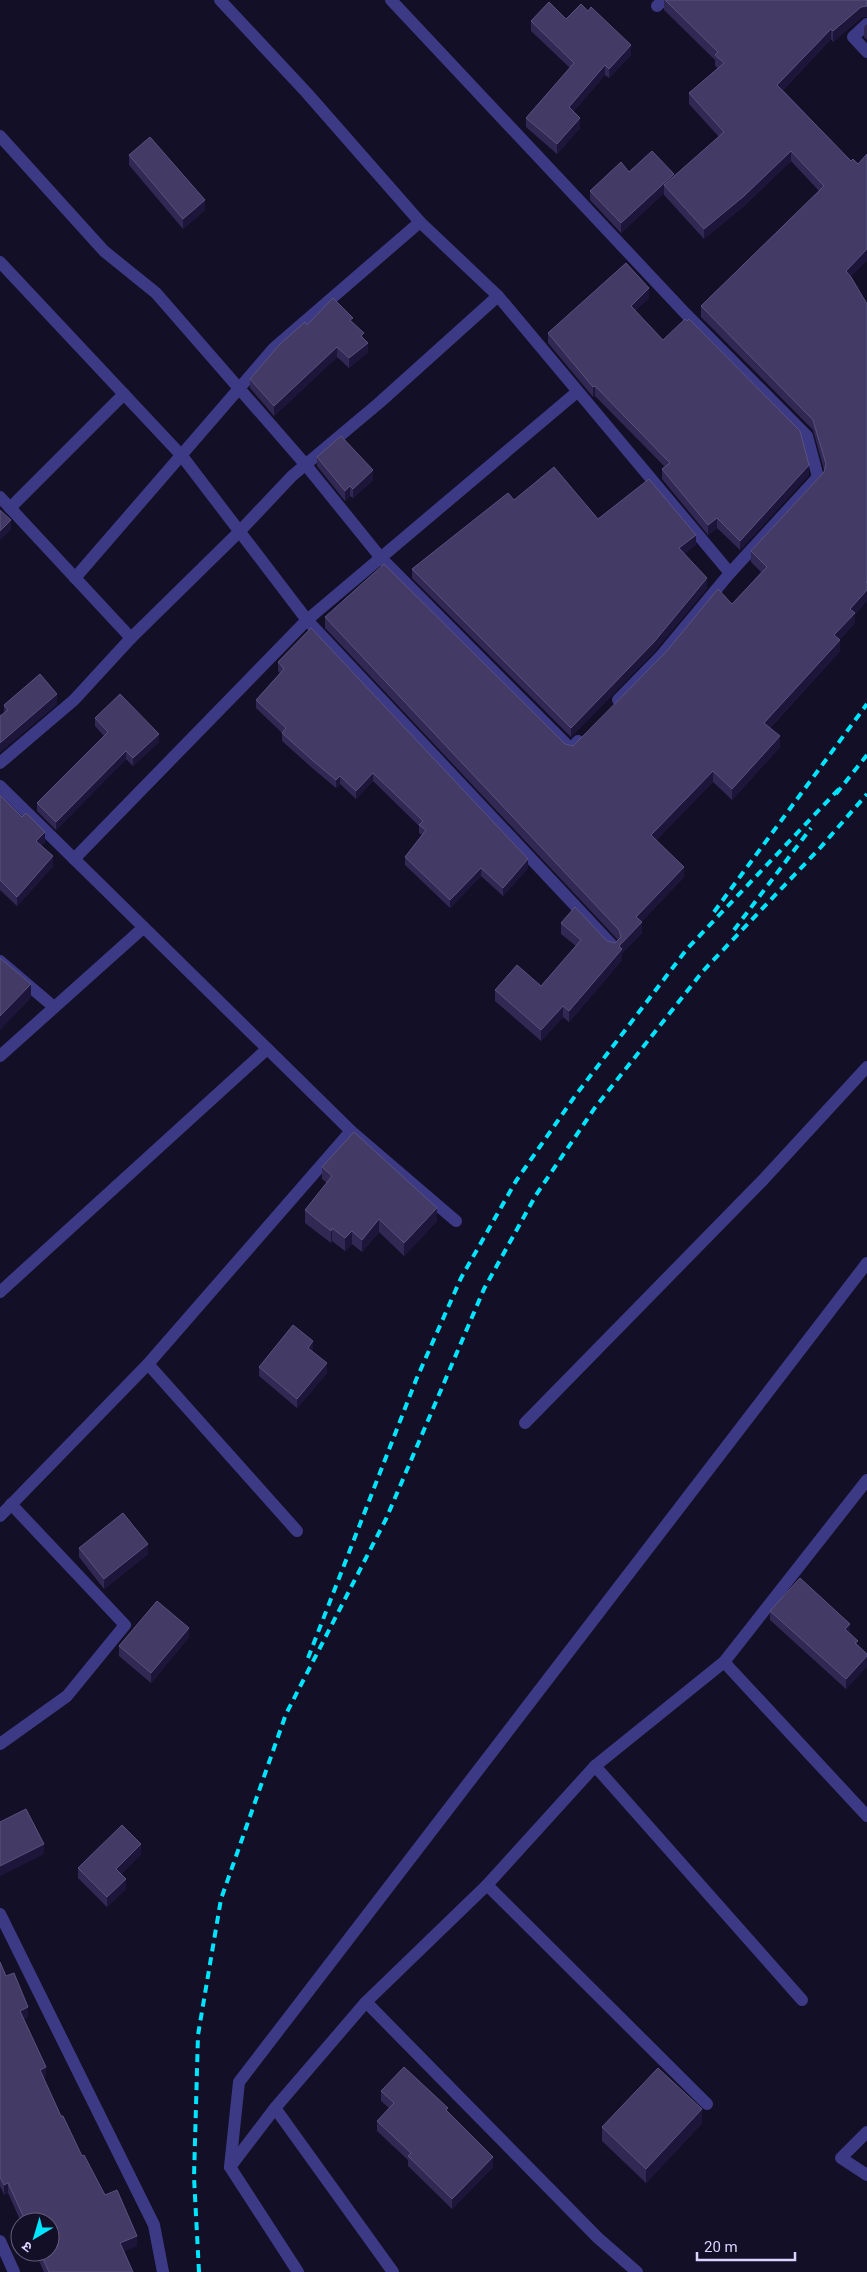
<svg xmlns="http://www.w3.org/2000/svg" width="867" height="2272" viewBox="0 0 867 2272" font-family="Roboto,'Noto Sans Devanagari',sans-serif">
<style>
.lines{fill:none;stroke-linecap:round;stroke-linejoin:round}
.service{stroke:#3d3a85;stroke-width:12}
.minor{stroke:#3d3a85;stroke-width:12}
.rail{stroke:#00e5ff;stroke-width:4;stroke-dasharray:8 6;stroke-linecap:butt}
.wall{fill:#312854}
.shaded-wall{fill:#1d163a}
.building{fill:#433a66;stroke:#5a527e}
</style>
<rect width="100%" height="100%" fill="#130f26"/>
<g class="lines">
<!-- service -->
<path class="service" d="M525 1423 763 1180 867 1067"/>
<!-- minor -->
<g class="minor">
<path d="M220 0 306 92 420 222 498 296 730 573"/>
<path d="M391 0 685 313 807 436 818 477 730 573 660 657 618 700"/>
<path d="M657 6 663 0"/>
<path d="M867 24 853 37 867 52"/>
<path d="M0 136 104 251 156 293 305 464 381 558 571 749 578 741"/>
<path d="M0 262 182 456 307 620 613 946"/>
<path d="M0 497 131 638"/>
<path d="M10 508 124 394"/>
<path d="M75 578 274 348 420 222"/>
<path d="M0 763 74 700 131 638 239 532 292 476 379 403 498 296"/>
<path d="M0 786 351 1131 456 1221"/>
<path d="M74 859 307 620 577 392"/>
<path d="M0 961 54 1007"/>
<path d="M0 1056 143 928"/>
<path d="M0 1292 267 1049"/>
<path d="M148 1364 297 1531"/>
<path d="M0 1516 148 1364 351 1131"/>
<path d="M724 1662 867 1816"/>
<path d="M0 1744 67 1696 125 1625 11 1504"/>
<path d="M595 1766 802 2000"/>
<path d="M487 1885 707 2104"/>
<path d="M0 1914 154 2225 163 2272"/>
<path d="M366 2002 598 2238 637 2272"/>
<path d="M275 2108 393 2272"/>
<path d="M867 2132 841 2158 867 2175"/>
<path d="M230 2167 275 2108 366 2002 487 1885 595 1766 724 1662 867 1480"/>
<path d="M0 2241 14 2272"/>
<path d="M298 2272 230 2167 239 2082 867 1263"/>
</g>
<!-- rail -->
<g class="rail">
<path d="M836 794 867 755"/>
<path d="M714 912 867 704"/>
<path d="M734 930 811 828"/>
<path d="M308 1658 416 1380 461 1278 516 1181 575 1096 687 949 839 789"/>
<path d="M199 2272 194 2177 198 2035 221 1899 286 1714 386 1519 484 1289 536 1195 594 1109 703 971 820 848 867 794"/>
</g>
</g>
<!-- wall -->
<g class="wall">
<path d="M664 0H867L861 18 833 42 831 39 783 90 851 161 858 164 867 154V260L851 276 855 623 839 640 840 651 770 728 780 747 732 800 713 782 656 840 684 877 641 922 642 933 622 953V960L569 1022 563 1017 541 1041 495 1001V990L541 986 576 946 561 934V923L607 941 615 943 618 940 325 628V617L565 744 573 746 732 604 761 572 751 562V551L824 472V470L813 430 701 317V306L819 191 791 161 744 206 704 239 664 195V193L621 233 590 200V191L629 172 674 176 719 137 689 104V93L718 68 715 66V60L664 10Z"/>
<path d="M566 19 631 55 609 78 605 75 573 112 580 128 557 154 526 127V118L570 68 531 31V21Z"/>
<path d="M867 24V40L864 37V27Z"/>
<path d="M129 155 205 210 183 229 129 165Z"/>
<path d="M649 298 635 311 663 340 809 475 740 550 717 528 708 535 662 479V469L665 467 595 396 593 397 548 343V333Z"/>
<path d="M353 323 364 339 368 352 349 368 337 357 274 416 250 388V379L307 325Z"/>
<path d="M317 457 373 480 353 498 350 496 345 501 317 466Z"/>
<path d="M514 500 598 519 696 545 684 554 707 588 654 652 571 737 412 578V569Z"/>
<path d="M278 662 528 868 503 896 481 876 450 908 405 865V857L422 835 419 833V826L373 781 356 799 340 784 336 788 311 767 282 741V733L256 708V700L280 673 278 671Z"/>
<path d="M57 704 0 752V716L4 713V705Z"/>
<path d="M95 718 159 742 133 766 126 759 56 830 37 811V803L104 736 95 726Z"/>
<path d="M0 795 45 842 41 845 53 866 17 906 0 890Z"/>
<path d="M322 1167 437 1221 404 1256 379 1232 362 1252 352 1244 345 1251 332 1241 331 1243 305 1223V1210L327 1183 322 1179Z"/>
<path d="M312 1351 327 1373 297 1408 259 1376V1367Z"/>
<path d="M79 1548 148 1554 104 1589 79 1557Z"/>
<path d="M770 1611 850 1633 858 1645 867 1654V1666L846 1689 770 1620Z"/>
<path d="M189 1637 151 1683 119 1656V1646Z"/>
<path d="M141 1854 121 1874 126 1889 107 1907 78 1878V1868Z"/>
<path d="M0 1962 6 1976 28 2017 24 2019 46 2077 43 2078 61 2116 82 2156 105 2195 137 2246 124 2251 133 2272H44L35 2252H50V2222H21L8 2193 4 2195 0 2186Z"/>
<path d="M381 2091 448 2112 493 2167 452 2209 408 2166V2160L377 2131V2121L389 2108 381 2101Z"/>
<path d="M702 2123 646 2183 602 2141V2127Z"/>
</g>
<!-- shaded-wall -->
<g class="shaded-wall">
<path d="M867 6V17L861 18 833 42V31L861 7Z"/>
<path d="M831 29V39L777 96V85Z"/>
<path d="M631 45V55L609 78V69Z"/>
<path d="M605 65V75L569 117V107Z"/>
<path d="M580 118V128L557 154V144Z"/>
<path d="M791 151V161L744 206 704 239V229Z"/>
<path d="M674 174V184L664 185V193L621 233V223Z"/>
<path d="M205 200V210L183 229V219Z"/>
<path d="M867 249V260L846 282V271Z"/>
<path d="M649 288V298L631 315V306Z"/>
<path d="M368 343V352L349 368V358Z"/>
<path d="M337 347V357L274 416V406Z"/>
<path d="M595 386V396L593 397V387Z"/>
<path d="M809 465V475L740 550V541Z"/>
<path d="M373 470V480L353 498V489Z"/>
<path d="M350 486V496L345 501V491Z"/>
<path d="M717 518V528L708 535V525Z"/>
<path d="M11 520V530L0 540V531Z"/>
<path d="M696 535V545L679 558V548Z"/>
<path d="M707 578V588L654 652 571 737V728Z"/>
<path d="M867 581V601L855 615V623L834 646V635Z"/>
<path d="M840 640V651L764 734V723Z"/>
<path d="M57 694V704L0 752V743Z"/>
<path d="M159 734V742L133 766V758Z"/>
<path d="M780 736V747L732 800V789Z"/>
<path d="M126 751V759L56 830V822Z"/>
<path d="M713 771V782L651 846V835Z"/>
<path d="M373 773V781L356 799V791Z"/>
<path d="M340 776V784L336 788V780Z"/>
<path d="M45 832V842L36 851V841Z"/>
<path d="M53 856V866L17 906V897Z"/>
<path d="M528 859V868L503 896V888Z"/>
<path d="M684 867V877L636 927V917Z"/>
<path d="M481 868V876L450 908V900Z"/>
<path d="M642 922V933L622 953V960L569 1022V1011L619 946Z"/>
<path d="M31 984V998L0 1030V1016Z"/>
<path d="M563 1006V1017L541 1041V1030Z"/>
<path d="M437 1208V1221L404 1256V1243Z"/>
<path d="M379 1219V1232L362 1252V1240Z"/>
<path d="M332 1228V1241L331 1243V1231Z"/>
<path d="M352 1231V1244L345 1251V1238Z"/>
<path d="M313 1341V1351L308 1348Z"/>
<path d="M327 1363V1373L297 1408V1399Z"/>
<path d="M148 1544V1554L104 1589V1579Z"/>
<path d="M850 1624V1633L845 1629Z"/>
<path d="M189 1628V1637L151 1683V1673Z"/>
<path d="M867 1656V1666L846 1689V1679Z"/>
<path d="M44 1844V1854L0 1876V1866Z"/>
<path d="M141 1844V1854L116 1879V1869Z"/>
<path d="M126 1879V1889L107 1907V1897Z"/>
<path d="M28 2007V2017L20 2021V2011Z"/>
<path d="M46 2067V2077L40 2080V2070Z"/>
<path d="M702 2109V2123L646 2183V2169Z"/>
<path d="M493 2157V2167L452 2209V2199Z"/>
<path d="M8 2183V2193L4 2195V2185Z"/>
<path d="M137 2236V2246L120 2253V2243Z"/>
</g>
<!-- building -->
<g class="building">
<path d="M665 0H867V6L861 7 833 31 831 29 777 85 851 161 853 159 858 164 867 154V249L846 271 851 277 867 304V581L866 582 867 583V590L850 609 855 613 834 635 840 640 764 723 780 736 732 789 713 771 651 835 684 867 636 917 642 922 619 946 622 949 569 1011 563 1006 541 1030 495 990 517 965 541 986 581 940 561 923 575 907 607 941 615 943 621 937 619 930 325 617 384 564 565 744 573 746 666 652 718 589 732 604 767 567 751 551 824 472 826 464 813 420 701 306 824 186 791 151 744 196 704 229 664 185 724 132 689 93 724 63 715 55 718 52Z"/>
<path d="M549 2 566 19 581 4 588 11 591 7 631 45 609 69 605 65 569 107 580 118 557 144 526 118 574 63 531 21Z"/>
<path d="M150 137 205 200 183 219 129 155Z"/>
<path d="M652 151 674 174 621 223 590 191 621 162 629 172Z"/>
<path d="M626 263 649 288 631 306 663 340 685 319 687 321 689 319 800 431 809 465 740 541 717 518 708 525 662 469 670 463 595 386 593 387 548 333Z"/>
<path d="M333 298 353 318 350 320 364 333 361 336 368 343 349 358 337 347 274 406 250 379 280 344 305 322 307 325Z"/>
<path d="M341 436 373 470 353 489 350 486 345 491 317 457Z"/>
<path d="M554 467 598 519 649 479 696 535 679 548 707 578 654 642 571 728 412 569 508 493 514 500Z"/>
<path d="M0 510 11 520 0 531Z"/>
<path d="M311 628 528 859 503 888 481 868 450 900 405 857 426 830 419 825 423 821 373 773 356 791 340 776 336 780 311 759 282 733 286 728 256 700 284 669 278 662Z"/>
<path d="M40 674 57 694 0 743V716L8 710 4 705Z"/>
<path d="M120 694 159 734 133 758 126 751 56 822 37 803 108 732 95 718Z"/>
<path d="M0 795 22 817 26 813 45 832 36 841 53 856 17 897 0 880Z"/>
<path d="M0 958 31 984 0 1016Z"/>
<path d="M354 1132 437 1208 404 1243 379 1219 362 1240 352 1231 345 1238 332 1228 331 1231 305 1210 332 1176 322 1167Z"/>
<path d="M293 1325 313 1341 308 1348 327 1363 297 1399 259 1367Z"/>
<path d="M123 1513 148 1544 104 1579 79 1548Z"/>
<path d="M800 1578 850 1624 845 1629 858 1641 855 1643 867 1654V1656L846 1679 770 1611Z"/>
<path d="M157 1601 189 1628 151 1673 119 1646Z"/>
<path d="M26 1809 44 1844 0 1866V1822Z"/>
<path d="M122 1825 141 1844 116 1869 126 1879 107 1897 78 1868Z"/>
<path d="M0 1962 6 1976 14 1973 28 2007 20 2011 46 2067 40 2070 61 2116H63L82 2156 84 2155 105 2195 117 2190 137 2236 120 2243 133 2272H49L40 2252H50V2222H26L8 2183 4 2185 0 2177Z"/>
<path d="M404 2067 448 2108 446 2110 493 2157 452 2199 408 2156 411 2153 377 2121 394 2103 381 2091Z"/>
<path d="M658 2068 702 2109 646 2169 602 2127Z"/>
</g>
<!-- north arrow -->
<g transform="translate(35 2237) rotate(218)"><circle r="24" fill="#130f26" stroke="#625e7d"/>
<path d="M0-4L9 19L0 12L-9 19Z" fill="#00e5ff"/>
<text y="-8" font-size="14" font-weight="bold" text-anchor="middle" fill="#d9d4ff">उ</text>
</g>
<!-- scale -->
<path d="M697 2252v8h98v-8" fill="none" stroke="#d9d4ff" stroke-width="2.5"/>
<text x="704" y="2252" font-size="15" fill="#d9d4ff" stroke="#130f26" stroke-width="4" paint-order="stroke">20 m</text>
</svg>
